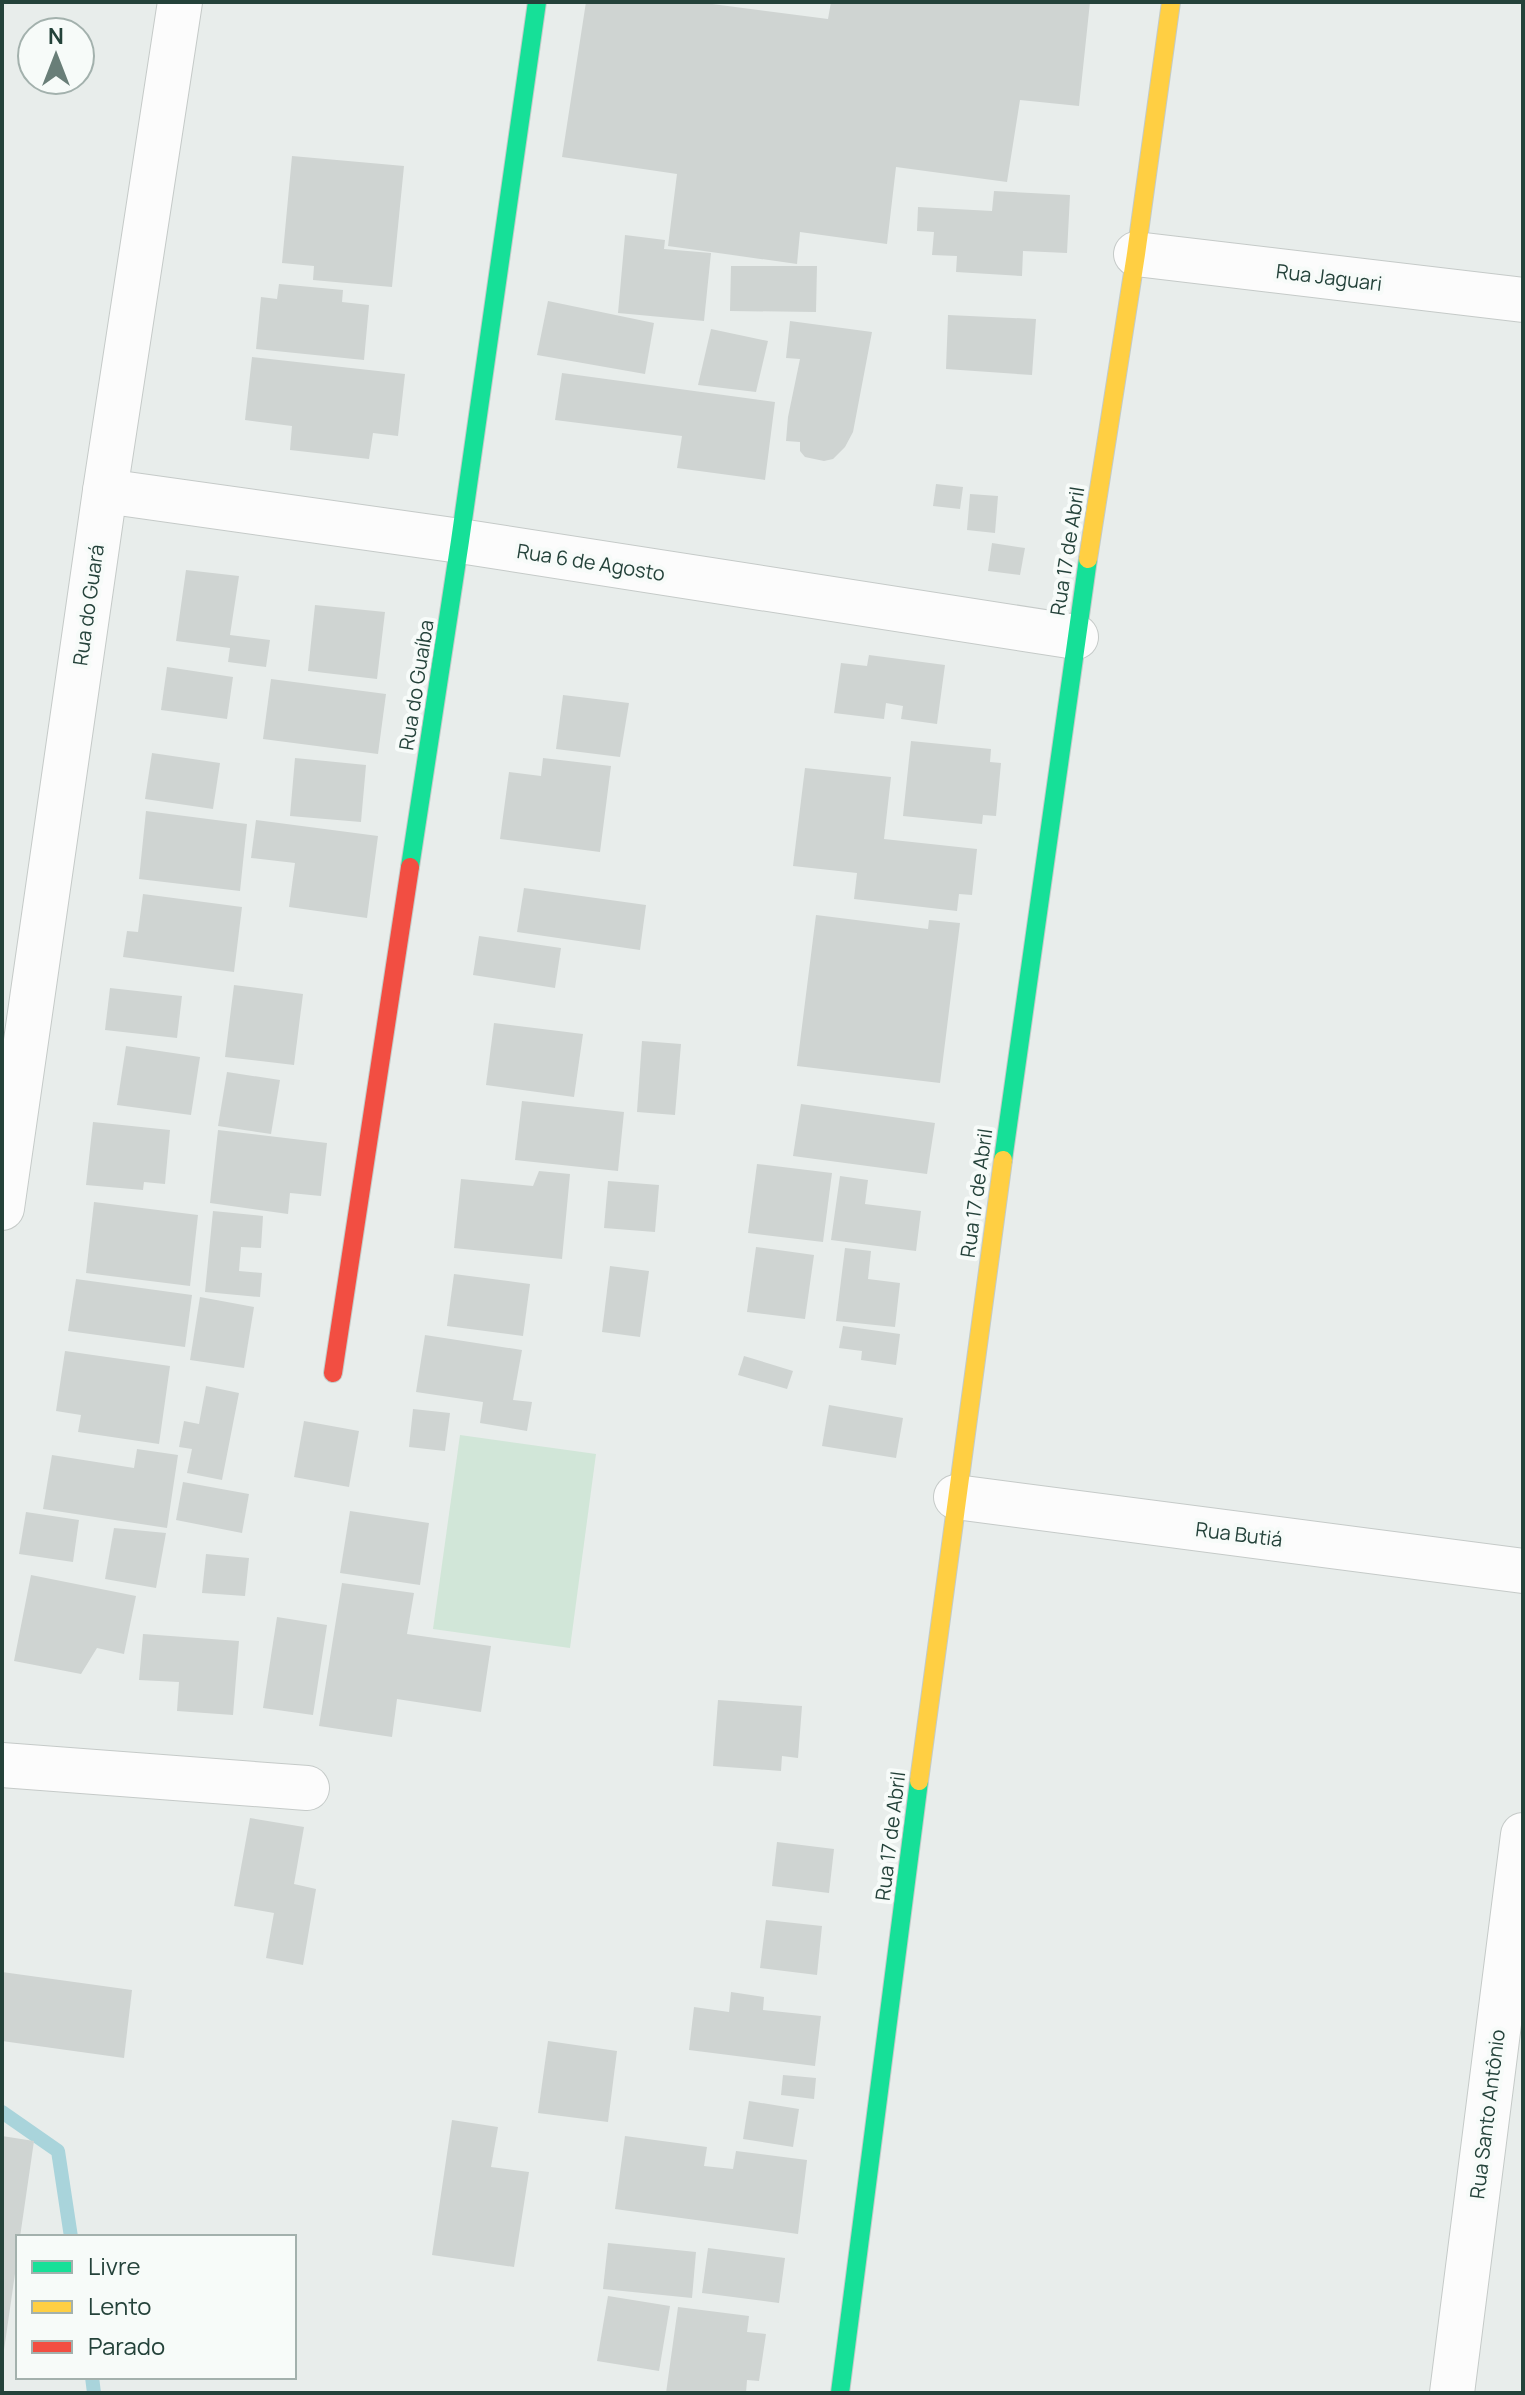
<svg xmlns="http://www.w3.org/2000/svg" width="1525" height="2395" viewBox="0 0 1525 2395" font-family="Manrope,sans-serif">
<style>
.green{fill:#d1e6d8}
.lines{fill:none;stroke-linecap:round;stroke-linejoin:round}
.stream{stroke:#a9d4db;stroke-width:14}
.building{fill:#cfd4d2}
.street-casing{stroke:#c5cac8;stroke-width:46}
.fast-casing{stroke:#c3cbc8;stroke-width:20}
.slow-casing{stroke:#c3cbc8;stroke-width:20}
.jam-casing{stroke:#c3cbc8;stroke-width:20}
.street{stroke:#fcfcfc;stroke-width:44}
.fast{stroke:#16e098;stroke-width:18}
.slow{stroke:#ffcf43;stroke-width:18}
.jam{stroke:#f24e42;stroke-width:18}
.labels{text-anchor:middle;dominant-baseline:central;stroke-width:8;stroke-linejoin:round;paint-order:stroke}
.street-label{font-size:20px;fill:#24423a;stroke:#f7fbf9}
</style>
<rect width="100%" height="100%" fill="#e8edeb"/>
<!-- green -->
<path class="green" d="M460 1435 596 1454 570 1648 433 1629Z"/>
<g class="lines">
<!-- stream -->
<g class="stream">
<path d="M2 2112 58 2151 71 2237"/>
<path d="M92 2377 94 2393"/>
</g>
</g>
<!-- building -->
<g class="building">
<path d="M586 2H697L828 19 831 2H1090L1079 106 1020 100 1007 182 896 167 887 244 800 232 797 264 668 246 677 174 562 157Z"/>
<path d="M292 156 404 166 392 287 313 280 314 266 282 263Z"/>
<path d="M994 191 1070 195 1067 253 1023 251 1022 276 956 272 957 256 932 255 934 232 917 231 918 207 992 211Z"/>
<path d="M625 235 665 240 664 249 711 253 704 321 618 313Z"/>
<path d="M731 266H817L816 312 730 311Z"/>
<path d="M279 284 343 290 342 302 369 305 364 360 256 349 261 297 277 299Z"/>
<path d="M548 301 654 323 645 374 537 355Z"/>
<path d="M948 315 1036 319 1032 375 946 369Z"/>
<path d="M790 321 872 332 853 432 845 447 833 459 824 461 805 457 800 451V442L786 441 788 417 800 359 786 358Z"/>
<path d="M711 329 768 341 756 392 698 385Z"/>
<path d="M252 357 405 374 398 436 373 433 369 459 290 450 292 426 245 420Z"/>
<path d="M562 373 775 402 765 480 677 468 682 436 555 420Z"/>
<path d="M936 484 963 487 960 509 933 506Z"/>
<path d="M970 494 998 496 995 533 967 530Z"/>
<path d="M992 543 1025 548 1020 575 988 571Z"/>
<path d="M186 570 239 576 230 635 270 640 266 667 228 662 230 648 176 641Z"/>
<path d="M315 605 385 612 377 679 308 671Z"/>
<path d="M869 655 945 665 937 724 901 719 903 706 886 703 884 719 834 713 841 663 867 666Z"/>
<path d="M167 667 233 677 227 719 161 710Z"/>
<path d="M271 679 386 694 378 754 263 739Z"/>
<path d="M563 695 629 703 620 757 556 749Z"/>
<path d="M911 741 991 749 990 762 1001 763 996 816 983 815 982 824 903 816Z"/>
<path d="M152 753 220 763 213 809 145 799Z"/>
<path d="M295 758 366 765 361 822 290 816Z"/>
<path d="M543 758 611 766 600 852 500 839 509 772 541 776Z"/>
<path d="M805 768 891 777 884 839 977 849 972 895 959 894 957 911 854 899 857 873 793 866Z"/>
<path d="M146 811 247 824 240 891 139 879Z"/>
<path d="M256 820 378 836 367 918 289 907 295 863 251 858Z"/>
<path d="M524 888 646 905 640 950 517 932Z"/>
<path d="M143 894 242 907 234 972 123 957 127 931 138 932Z"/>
<path d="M816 915 928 929 929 920 960 923 940 1083 797 1066Z"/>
<path d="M479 936 561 948 555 988 473 975Z"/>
<path d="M234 985 303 994 294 1065 225 1057Z"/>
<path d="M110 988 182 996 177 1038 105 1030Z"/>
<path d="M494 1023 583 1034 574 1097 486 1085Z"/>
<path d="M642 1041 681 1044 675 1115 637 1112Z"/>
<path d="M126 1046 200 1057 191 1115 117 1105Z"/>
<path d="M227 1072 280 1080 271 1134 218 1126Z"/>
<path d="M522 1101 624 1112 618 1171 515 1160Z"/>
<path d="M801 1104 935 1123 927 1174 793 1156Z"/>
<path d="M93 1122 170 1130 165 1184 144 1182 143 1190 86 1185Z"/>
<path d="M218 1130 327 1143 321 1196 290 1193 288 1214 210 1203Z"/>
<path d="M757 1164 832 1173 823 1242 748 1233Z"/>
<path d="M539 1171 570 1174 562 1259 454 1248 461 1179 533 1186Z"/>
<path d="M840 1176 868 1180 865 1204 921 1211 916 1251 831 1240Z"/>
<path d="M608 1181 659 1185 655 1232 604 1228Z"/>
<path d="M94 1202 198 1215 190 1286 86 1273Z"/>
<path d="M213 1211 263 1216 261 1248 241 1247 239 1271 262 1273 260 1297 205 1292Z"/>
<path d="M756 1247 814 1255 805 1319 747 1312Z"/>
<path d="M845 1248 871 1251 868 1279 900 1283 895 1327 836 1321Z"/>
<path d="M610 1266 649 1271 640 1337 602 1332Z"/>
<path d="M454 1274 530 1284 523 1336 447 1326Z"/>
<path d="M76 1279 192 1295 185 1347 68 1331Z"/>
<path d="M200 1297 254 1307 244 1368 190 1360Z"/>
<path d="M843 1326 900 1334 896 1365 861 1360 862 1351 839 1348Z"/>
<path d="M425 1335 522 1350 513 1400 532 1402 527 1431 480 1423 483 1402 416 1392Z"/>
<path d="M65 1351 170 1366 159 1444 78 1432 81 1415 56 1411Z"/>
<path d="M744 1356 793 1371 787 1389 738 1375Z"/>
<path d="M206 1386 239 1393 222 1480 187 1473 192 1449 179 1447 184 1421 199 1424Z"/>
<path d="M829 1405 903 1418 896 1458 822 1446Z"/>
<path d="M413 1409 450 1413 445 1451 409 1447Z"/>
<path d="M304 1421 359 1431 349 1487 294 1477Z"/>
<path d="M137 1449 178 1455 167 1528 43 1509 52 1455 134 1468Z"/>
<path d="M183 1482 249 1494 242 1533 176 1520Z"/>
<path d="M350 1511 429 1523 420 1585 340 1573Z"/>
<path d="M26 1512 79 1520 73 1562 19 1554Z"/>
<path d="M114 1528 166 1533 156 1588 105 1579Z"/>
<path d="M206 1554 249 1558 245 1596 202 1593Z"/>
<path d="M31 1575 136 1596 124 1654 97 1648 81 1674 14 1661Z"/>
<path d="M342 1583 414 1593 407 1634 491 1646 481 1712 397 1699 392 1737 319 1726Z"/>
<path d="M277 1617 327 1625 313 1715 263 1708Z"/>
<path d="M143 1634 239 1641 233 1715 177 1711 179 1682 139 1680Z"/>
<path d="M718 1700 802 1706 798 1758 782 1756 781 1771 713 1766Z"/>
<path d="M250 1818 304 1827 294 1884 316 1889 303 1965 266 1958 274 1913 234 1906Z"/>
<path d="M777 1842 834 1849 829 1893 772 1886Z"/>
<path d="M766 1920 822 1926 817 1975 760 1968Z"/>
<path d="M2 1972 132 1990 124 2058 2 2041Z"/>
<path d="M731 1992 764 1997 763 2010 821 2016 815 2066 689 2050 694 2007 729 2012Z"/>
<path d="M548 2041 617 2051 608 2122 538 2113Z"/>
<path d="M783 2075 816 2078 814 2099 781 2095Z"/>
<path d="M749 2101 799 2109 793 2147 743 2139Z"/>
<path d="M452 2120 498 2127 491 2167 529 2172 514 2267 432 2255Z"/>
<path d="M2 2136 34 2141 20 2237H18V2253L4 2350 2 2349Z"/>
<path d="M625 2136 707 2147 704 2166 733 2169 736 2151 807 2160 798 2234 615 2209Z"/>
<path d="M608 2243 696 2252 692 2298 603 2289Z"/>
<path d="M708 2248 785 2258 779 2303 702 2293Z"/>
<path d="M608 2296 670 2306 659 2371 597 2361Z"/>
<path d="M678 2307 749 2316 747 2332 766 2334 759 2381 747 2380 746 2393H666Z"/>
</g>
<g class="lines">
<!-- street casing -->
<g class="street-casing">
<g id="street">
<path d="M1136 254 1523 300"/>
<path d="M105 491 460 541 1076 637"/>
<path d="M2 1208 105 491 180 2"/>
<path d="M956 1497 1523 1571"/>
<path d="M2 1765 307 1788"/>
<path d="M1452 2393 1523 1835"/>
</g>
</g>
<!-- fast casing -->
<g class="fast-casing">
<g id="fast">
<path d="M410 867 460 541 537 2"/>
<path d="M1003 1160 1088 559"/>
<path d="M840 2393 919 1781"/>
</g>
</g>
<!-- slow casing -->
<g class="slow-casing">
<g id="slow">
<path d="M1088 559 1136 254 1171 2"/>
<path d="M919 1781 1003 1160"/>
</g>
</g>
<!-- jam casing -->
<g class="jam-casing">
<path id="jam" d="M333 1373 410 867"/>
</g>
<!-- street -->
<use href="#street" class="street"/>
<!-- fast -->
<use href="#fast" class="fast"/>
<!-- slow -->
<use href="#slow" class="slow"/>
<!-- jam -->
<use href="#jam" class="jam"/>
</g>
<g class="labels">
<!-- street labels -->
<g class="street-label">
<text transform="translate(1329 277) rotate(7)">Rua Jaguari</text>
<text transform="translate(1067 551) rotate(-81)">Rua 17 de Abril</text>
<text transform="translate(591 562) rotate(9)">Rua 6 de Agosto</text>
<text transform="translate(88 605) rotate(-82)">Rua do Guará</text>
<text transform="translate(416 685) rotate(-81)">Rua do Guaíba</text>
<text transform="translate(976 1193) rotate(-82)">Rua 17 de Abril</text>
<text transform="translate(1239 1534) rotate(7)">Rua Butiá</text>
<text transform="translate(890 1836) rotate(-83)">Rua 17 de Abril</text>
<text transform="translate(1487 2114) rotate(-83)">Rua Santo Antônio</text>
</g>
</g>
<!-- border -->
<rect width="1525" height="2395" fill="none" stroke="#24423a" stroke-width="8"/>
<!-- legend -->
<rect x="16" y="2235" width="280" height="144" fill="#f7fbf9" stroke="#a3b1ad" stroke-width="2"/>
<rect x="32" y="2261" width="40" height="12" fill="#16e098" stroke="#a3b1ad" stroke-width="2"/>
<text x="88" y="2275" font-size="24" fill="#24423a">Livre</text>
<rect x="32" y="2301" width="40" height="12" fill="#ffcf43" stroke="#a3b1ad" stroke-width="2"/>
<text x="88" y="2315" font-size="24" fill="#24423a">Lento</text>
<rect x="32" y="2341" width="40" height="12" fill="#f24e42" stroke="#a3b1ad" stroke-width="2"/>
<text x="88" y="2355" font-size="24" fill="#24423a">Parado</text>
<!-- north arrow -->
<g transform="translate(56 56)"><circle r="38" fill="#f7fbf9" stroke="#a3b1ad" stroke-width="2"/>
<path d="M0-6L14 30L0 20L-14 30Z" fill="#697e78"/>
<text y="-12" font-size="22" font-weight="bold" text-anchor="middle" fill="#24423a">N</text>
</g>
</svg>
